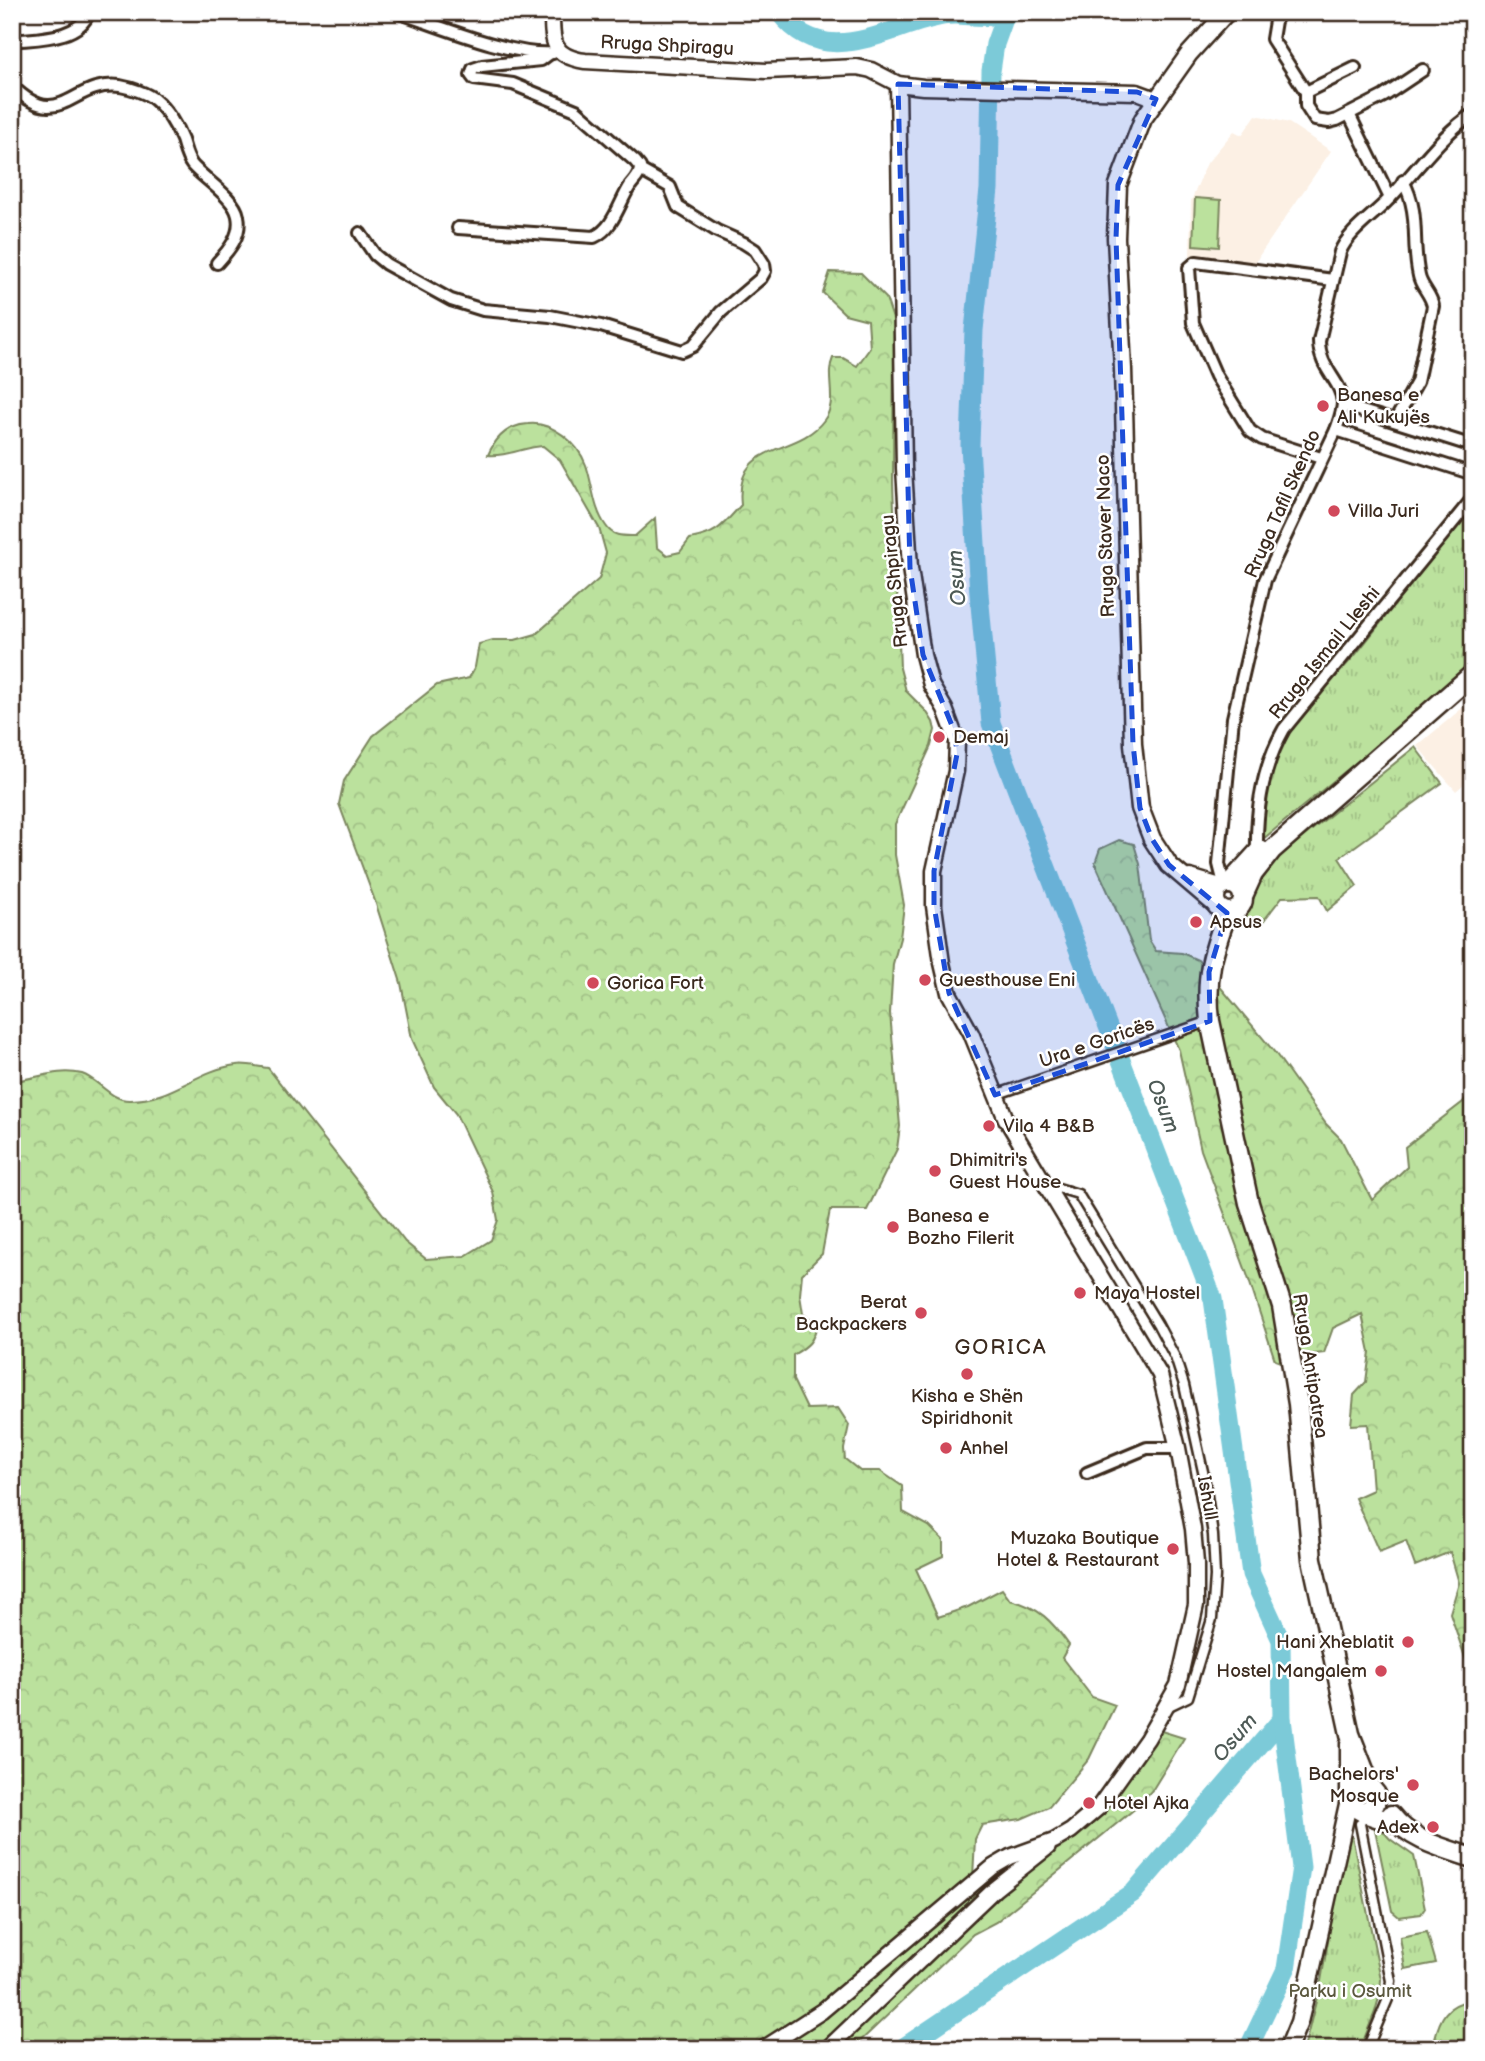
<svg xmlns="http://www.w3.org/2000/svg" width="1485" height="2061" viewBox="0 0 1485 2061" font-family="'Balsamiq Sans',sans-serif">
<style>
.built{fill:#fcf0e4}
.green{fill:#bbe19d;stroke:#7b865e;stroke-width:2}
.forest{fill:url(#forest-crowns);stroke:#7b865e;stroke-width:2}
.park{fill:url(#park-tufts);stroke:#7b865e;stroke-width:2}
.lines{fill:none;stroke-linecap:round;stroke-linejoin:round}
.stream{stroke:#618a8e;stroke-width:3.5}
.river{stroke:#7bcad8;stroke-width:19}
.pedestrian-casing{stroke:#3b2a1e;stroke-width:13}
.minor-casing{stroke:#3b2a1e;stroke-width:16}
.tertiary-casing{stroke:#3b2a1e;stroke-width:19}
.secondary-casing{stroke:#3b2a1e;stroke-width:21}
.primary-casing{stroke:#3b2a1e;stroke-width:23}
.pedestrian{stroke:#fff;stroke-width:8}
.minor{stroke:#fff;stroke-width:10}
.tertiary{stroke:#fff;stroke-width:14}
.secondary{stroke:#fff;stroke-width:16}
.primary{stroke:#fff;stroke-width:18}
.marked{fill:#1d4ed8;fill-opacity:0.2;stroke:#1d4ed8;stroke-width:5;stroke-dasharray:14 9;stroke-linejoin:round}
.poi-dot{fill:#d1495b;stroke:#fff;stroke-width:2.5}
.labels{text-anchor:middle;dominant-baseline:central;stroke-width:5;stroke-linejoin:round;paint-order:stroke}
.street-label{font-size:19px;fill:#3b2a1e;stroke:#fff}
.poi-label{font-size:19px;fill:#3b2a1e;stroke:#fff;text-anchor:start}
.park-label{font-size:19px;fill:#5b583e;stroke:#fff}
.water-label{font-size:21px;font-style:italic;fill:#4e5a56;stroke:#fff}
.neighbourhood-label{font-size:21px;letter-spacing:2px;fill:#3b2a1e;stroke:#fff}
</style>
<defs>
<pattern id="forest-crowns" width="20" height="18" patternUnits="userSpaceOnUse" patternTransform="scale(1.75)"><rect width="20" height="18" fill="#bbe19d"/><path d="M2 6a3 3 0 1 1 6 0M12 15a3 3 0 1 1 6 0" fill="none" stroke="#a2c187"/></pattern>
<pattern id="park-tufts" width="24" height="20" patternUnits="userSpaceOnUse" patternTransform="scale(1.75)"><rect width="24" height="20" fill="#bbe19d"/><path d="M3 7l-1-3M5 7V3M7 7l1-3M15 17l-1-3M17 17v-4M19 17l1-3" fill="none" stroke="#a2c187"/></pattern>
</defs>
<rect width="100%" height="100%" fill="#fff"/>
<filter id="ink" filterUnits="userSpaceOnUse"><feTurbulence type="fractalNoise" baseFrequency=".0143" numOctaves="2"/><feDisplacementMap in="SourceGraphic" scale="14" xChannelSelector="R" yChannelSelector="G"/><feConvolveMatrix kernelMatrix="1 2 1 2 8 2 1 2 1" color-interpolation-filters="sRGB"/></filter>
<g filter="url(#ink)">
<!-- built -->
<g class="built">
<path d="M1256 115 1289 123 1331 151 1259 256 1255 265 1190 256 1191 201 1207 163 1234 131 1242 135Z"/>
<path d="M1473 699V776L1456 791 1417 746Z"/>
</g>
<!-- green -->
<path class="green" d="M1195 198 1221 200 1219 247 1193 245Z"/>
<!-- forest -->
<g class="forest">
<path d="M830 272 861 273 886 298 894 322 893 483 900 668 906 691 926 711 933 722 935 730 931 746 895 824V855L904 905 900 938 893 964 890 1013 900 1126 897 1149 867 1210H830L822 1254 802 1274 800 1295 803 1314 817 1323C814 1342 808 1346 793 1355V1380L807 1409 838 1408 849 1425 844 1449 845 1459 860 1471H880L902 1486 903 1512 929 1526 943 1540V1556L916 1569 938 1617 968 1607 1002 1589 1010 1600C1039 1607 1052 1621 1069 1645L1062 1658 1092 1697 1115 1705 1089 1759 1049 1807 1021 1819 982 1825 975 1839 973 1877 996 1895 1100 1809 1158 1730 1184 1738 1153 1789 1137 1807 996 1922 973 1934 852 2049H12V1081C36 1079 57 1068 82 1074 98 1079 110 1100 129 1100 170 1101 197 1070 236 1065 246 1063 258 1067 268 1068L405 1242 426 1259 465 1256 491 1240 498 1220 493 1192 456 1114 434 1087 412 1039 401 983 375 901 339 804 344 781 373 736 437 685 469 678 475 667 479 644 493 640H515L536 634 599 579 606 553 599 528 560 460 543 446C524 447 507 457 488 455 496 437 509 425 528 424 552 421 578 443 586 465 593 485 593 508 606 526 613 537 623 536 635 536L655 518 657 547 667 555 680 552 690 539C718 534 723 525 741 505 734 439 796 458 824 420 839 401 824 378 833 358H843L857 366 870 348 868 320 845 314 823 293Z"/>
<path d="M1119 840 1134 844 1140 864 1149 940 1156 951 1182 953 1198 960 1276 1054 1326 1124 1341 1139 1372 1200 1407 1167 1405 1147 1463 1102 1472 1089 1473 1068V1667L1469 1669 1450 1613 1459 1583 1450 1552 1415 1566 1406 1541 1379 1552 1355 1498 1373 1490 1368 1424 1351 1425 1354 1395 1366 1382 1370 1352 1362 1314 1333 1328 1324 1353 1305 1355 1285 1364 1275 1360 1247 1274 1201 1150 1179 1050 1095 863 1100 849Z"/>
</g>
<!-- park -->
<g class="park">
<path d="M1473 506V668L1376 752 1365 755 1262 840 1261 816 1279 750 1299 718 1356 654Z"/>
<path d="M1415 747 1442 783 1339 858 1357 886 1327 911 1319 896 1282 897 1261 924 1238 913 1250 894 1277 858Z"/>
<path d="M1373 1820 1390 1839 1414 1856 1425 1908 1421 1914 1399 1917 1392 1911Z"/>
<path d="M1352 1836 1381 1979 1380 1994 1375 2012 1360 2049H1304L1321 1981 1345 1843 1347 1837Z"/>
<path d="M1427 1932 1436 1963 1405 1969 1400 1937Z"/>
<path d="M1469 2001 1473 2019V2049H1460L1435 2038C1440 2018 1447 2004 1469 2001Z"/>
</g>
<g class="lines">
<!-- stream -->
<path class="stream" d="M968 12 970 18"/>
<!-- river -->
<g class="river">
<path d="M779 12C825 73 887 26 943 16 965 12 981 22 1007 12"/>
<path d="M901 2049 1133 1893 1282 1719 1281 1640 1251 1574 1213 1299 991 723 979 594 970 445 974 330 989 189 991 71 995 44 1004 19 1010 12"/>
<path d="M1248 2049 1286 1969 1301 1867 1282 1719"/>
</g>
<!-- pedestrian casing -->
<g class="pedestrian-casing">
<g id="pedestrian">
<path d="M995 1095 1210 1021"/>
<path d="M1048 1185 1078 1194 1158 1325 1175 1357 1184 1385 1204 1476 1213 1535 1215 1576 1212 1619 1188 1697 1167 1707"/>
<path d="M1360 1824 1391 1981 1388 1999 1367 2049"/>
</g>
</g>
<!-- minor casing -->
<g class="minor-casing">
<g id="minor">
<path d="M397 12C436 25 513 57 553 53"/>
<path d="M1280 12 1275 21 1272 39 1306 92"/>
<path d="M12 41C37 38 79 40 89 12"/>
<path d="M1355 68 1306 92V106L1315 120 1329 122 1337 120 1384 96 1423 70"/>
<path d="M12 86C61 134 71 80 120 86 131 88 147 93 155 100 166 109 177 127 182 140 185 149 186 157 192 165 204 179 235 198 238 216 242 235 229 250 217 263"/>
<path d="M1349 114 1390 198"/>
<path d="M458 228 594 237C614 228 619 203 630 186 635 179 640 176 640 167L635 161 576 110 513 84 474 79 471 75 473 69 482 66 541 60 549 54"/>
<path d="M360 233 375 255 386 264 451 300 483 310 550 316 601 326 682 351 693 346 721 312 761 278 765 271 764 264 755 250 744 243 717 231 678 207 670 187 640 170"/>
<path d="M1343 405 1473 446"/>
<path d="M1395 421 1417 382 1433 306C1431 294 1421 287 1419 276 1411 242 1421 214 1403 181"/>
<path d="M1336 430 1473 474"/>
<path d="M1321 458 1262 439 1250 431 1216 376 1193 323 1189 268 1196 262 1333 280"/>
<path d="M1257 852C1256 810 1263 766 1284 729L1473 498"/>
<path d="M1224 884 1219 864 1233 718 1265 580 1336 430C1339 421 1343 412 1343 402 1341 380 1319 369 1319 341L1340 252C1349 231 1372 217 1388 200 1412 176 1444 131 1473 114"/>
<path d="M1087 1473 1147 1448H1178"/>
<path d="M1367 2049H1368"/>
</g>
</g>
<!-- tertiary casing -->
<g class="tertiary-casing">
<g id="tertiary">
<path d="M552 12C552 42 552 56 585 61L766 71 857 67 871 70 898 84 923 87 1137 92 1156 99"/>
<path d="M763 2049 822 2011 993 1867 1010 1857 1054 1841 1071 1831 1098 1808 1147 1739 1178 1685 1196 1605V1563L1193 1529 1178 1448 1160 1375 1006 1119 971 1033 949 993 942 963 934 906V871L956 771 957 741 945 709 931 685 923 655 910 568 904 468 898 84"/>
<path d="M827 2049 995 1889 1048 1847"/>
</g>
</g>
<!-- secondary casing -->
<g class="secondary-casing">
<g id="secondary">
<path d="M1190 878 1220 887"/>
<path d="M1216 905 1169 865 1152 839 1140 808 1133 744 1123 369 1116 238 1118 185 1143 119 1189 54 1227 12"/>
<path d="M1288 2049 1299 2022 1308 1985 1350 1795"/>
</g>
</g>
<!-- primary casing -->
<g class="primary-casing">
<g id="primary">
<circle cx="1229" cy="898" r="14"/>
<path d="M1229 884 1260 850"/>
<path d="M1243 896 1253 874 1272 850 1473 674"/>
<path d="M1227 913C1212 954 1205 976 1210 1021L1249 1203 1282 1306 1298 1404 1312 1559 1350 1734 1371 1788"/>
<path d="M1350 1795V1744"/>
<path d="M1365 1812 1375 1804 1376 1794 1371 1788 1363 1785 1352 1791C1344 1814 1381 1817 1398 1824"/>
<path d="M1391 1815C1411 1841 1443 1848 1473 1858"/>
</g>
</g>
<!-- pedestrian -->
<use href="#pedestrian" class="pedestrian"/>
<!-- minor -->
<use href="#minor" class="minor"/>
<!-- tertiary -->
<use href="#tertiary" class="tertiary"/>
<!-- secondary -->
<use href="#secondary" class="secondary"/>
<!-- primary -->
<use href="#primary" class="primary"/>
</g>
</g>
<!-- marked area -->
<path class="marked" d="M898 84 1137 92 1156 99 1118 185 1116 238 1133 744 1140 808 1152 839 1169 865 1227 913 1209 972 1210 1021 995 1095 949 993 934 906V871L957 754 955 733 923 655 910 568Z"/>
<!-- markers -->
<g class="poi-dot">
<circle cx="1323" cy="406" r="7"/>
<circle cx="1334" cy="511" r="7"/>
<circle cx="939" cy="737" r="7"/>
<circle cx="1196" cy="922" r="7"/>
<circle cx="925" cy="980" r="7"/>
<circle cx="593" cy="983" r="7"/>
<circle cx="989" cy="1126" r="7"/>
<circle cx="935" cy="1171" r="7"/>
<circle cx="893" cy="1227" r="7"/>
<circle cx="1080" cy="1293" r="7"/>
<circle cx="921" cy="1313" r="7"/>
<circle cx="967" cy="1374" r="7"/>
<circle cx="946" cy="1448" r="7"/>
<circle cx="1173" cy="1549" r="7"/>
<circle cx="1408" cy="1642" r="7"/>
<circle cx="1381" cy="1671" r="7"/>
<circle cx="1413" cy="1785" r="7"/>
<circle cx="1089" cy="1803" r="7"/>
<circle cx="1433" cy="1827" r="7"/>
</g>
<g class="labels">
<!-- street labels -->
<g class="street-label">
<text transform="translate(667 46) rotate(3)">Rruga Shpiragu</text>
<text transform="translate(1283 504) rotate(-66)">Rruga Tafil Skendo</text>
<text transform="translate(1106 536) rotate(-92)">Rruga Staver Naco</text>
<text transform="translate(895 581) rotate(-96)">Rruga Shpiragu</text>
<text transform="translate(1325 653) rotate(-51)">Rruga Ismail Lleshi</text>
<text transform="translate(1097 1043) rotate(-19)">Ura e Goricës</text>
<text transform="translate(1310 1366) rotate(81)">Rruga Antipatrea</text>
<text transform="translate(1207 1498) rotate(80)">Ishull</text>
</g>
<!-- poi labels -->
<g class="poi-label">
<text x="1337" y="395">Banesa e<tspan x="1337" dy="22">Ali Kukujës</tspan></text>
<text x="1348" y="511">Villa Juri</text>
<text x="953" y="737">Demaj</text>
<text x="1210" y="922">Apsus</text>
<text x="939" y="980">Guesthouse Eni</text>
<text x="607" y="983">Gorica Fort</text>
<text x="1003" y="1126">Vila 4 B&amp;B</text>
<text x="949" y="1160">Dhimitri's<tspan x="949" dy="22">Guest House</tspan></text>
<text x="907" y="1216">Banesa e<tspan x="907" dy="22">Bozho Filerit</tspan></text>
<text x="1094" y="1293">Maya Hostel</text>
<text x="907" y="1302" text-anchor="end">Berat<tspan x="907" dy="22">Backpackers</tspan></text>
<text x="967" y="1396" text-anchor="middle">Kisha e Shën<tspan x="967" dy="22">Spiridhonit</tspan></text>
<text x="960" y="1448">Anhel</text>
<text x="1159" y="1538" text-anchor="end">Muzaka Boutique<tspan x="1159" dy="22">Hotel &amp; Restaurant</tspan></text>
<text x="1394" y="1642" text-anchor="end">Hani Xheblatit</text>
<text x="1367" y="1671" text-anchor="end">Hostel Mangalem</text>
<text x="1399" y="1774" text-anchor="end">Bachelors'<tspan x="1399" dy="22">Mosque</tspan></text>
<text x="1103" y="1803">Hotel Ajka</text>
<text x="1419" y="1827" text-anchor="end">Adex</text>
</g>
<!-- park labels -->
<g class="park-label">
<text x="1350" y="1991">Parku i Osumit</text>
</g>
<!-- water labels -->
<g class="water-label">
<text transform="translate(957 578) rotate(-94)">Osum</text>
<text transform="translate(1163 1106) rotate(69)">Osum</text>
<text transform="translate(1235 1738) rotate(-49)">Osum</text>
</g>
<!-- neighbourhood labels -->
<g class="neighbourhood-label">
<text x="1001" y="1347">GORICA</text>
</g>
</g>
<!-- margin -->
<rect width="1485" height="2061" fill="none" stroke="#fff" stroke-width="42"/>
<rect x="21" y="21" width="1443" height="2019" fill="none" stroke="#3b2a1e" stroke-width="2.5" filter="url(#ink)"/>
</svg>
